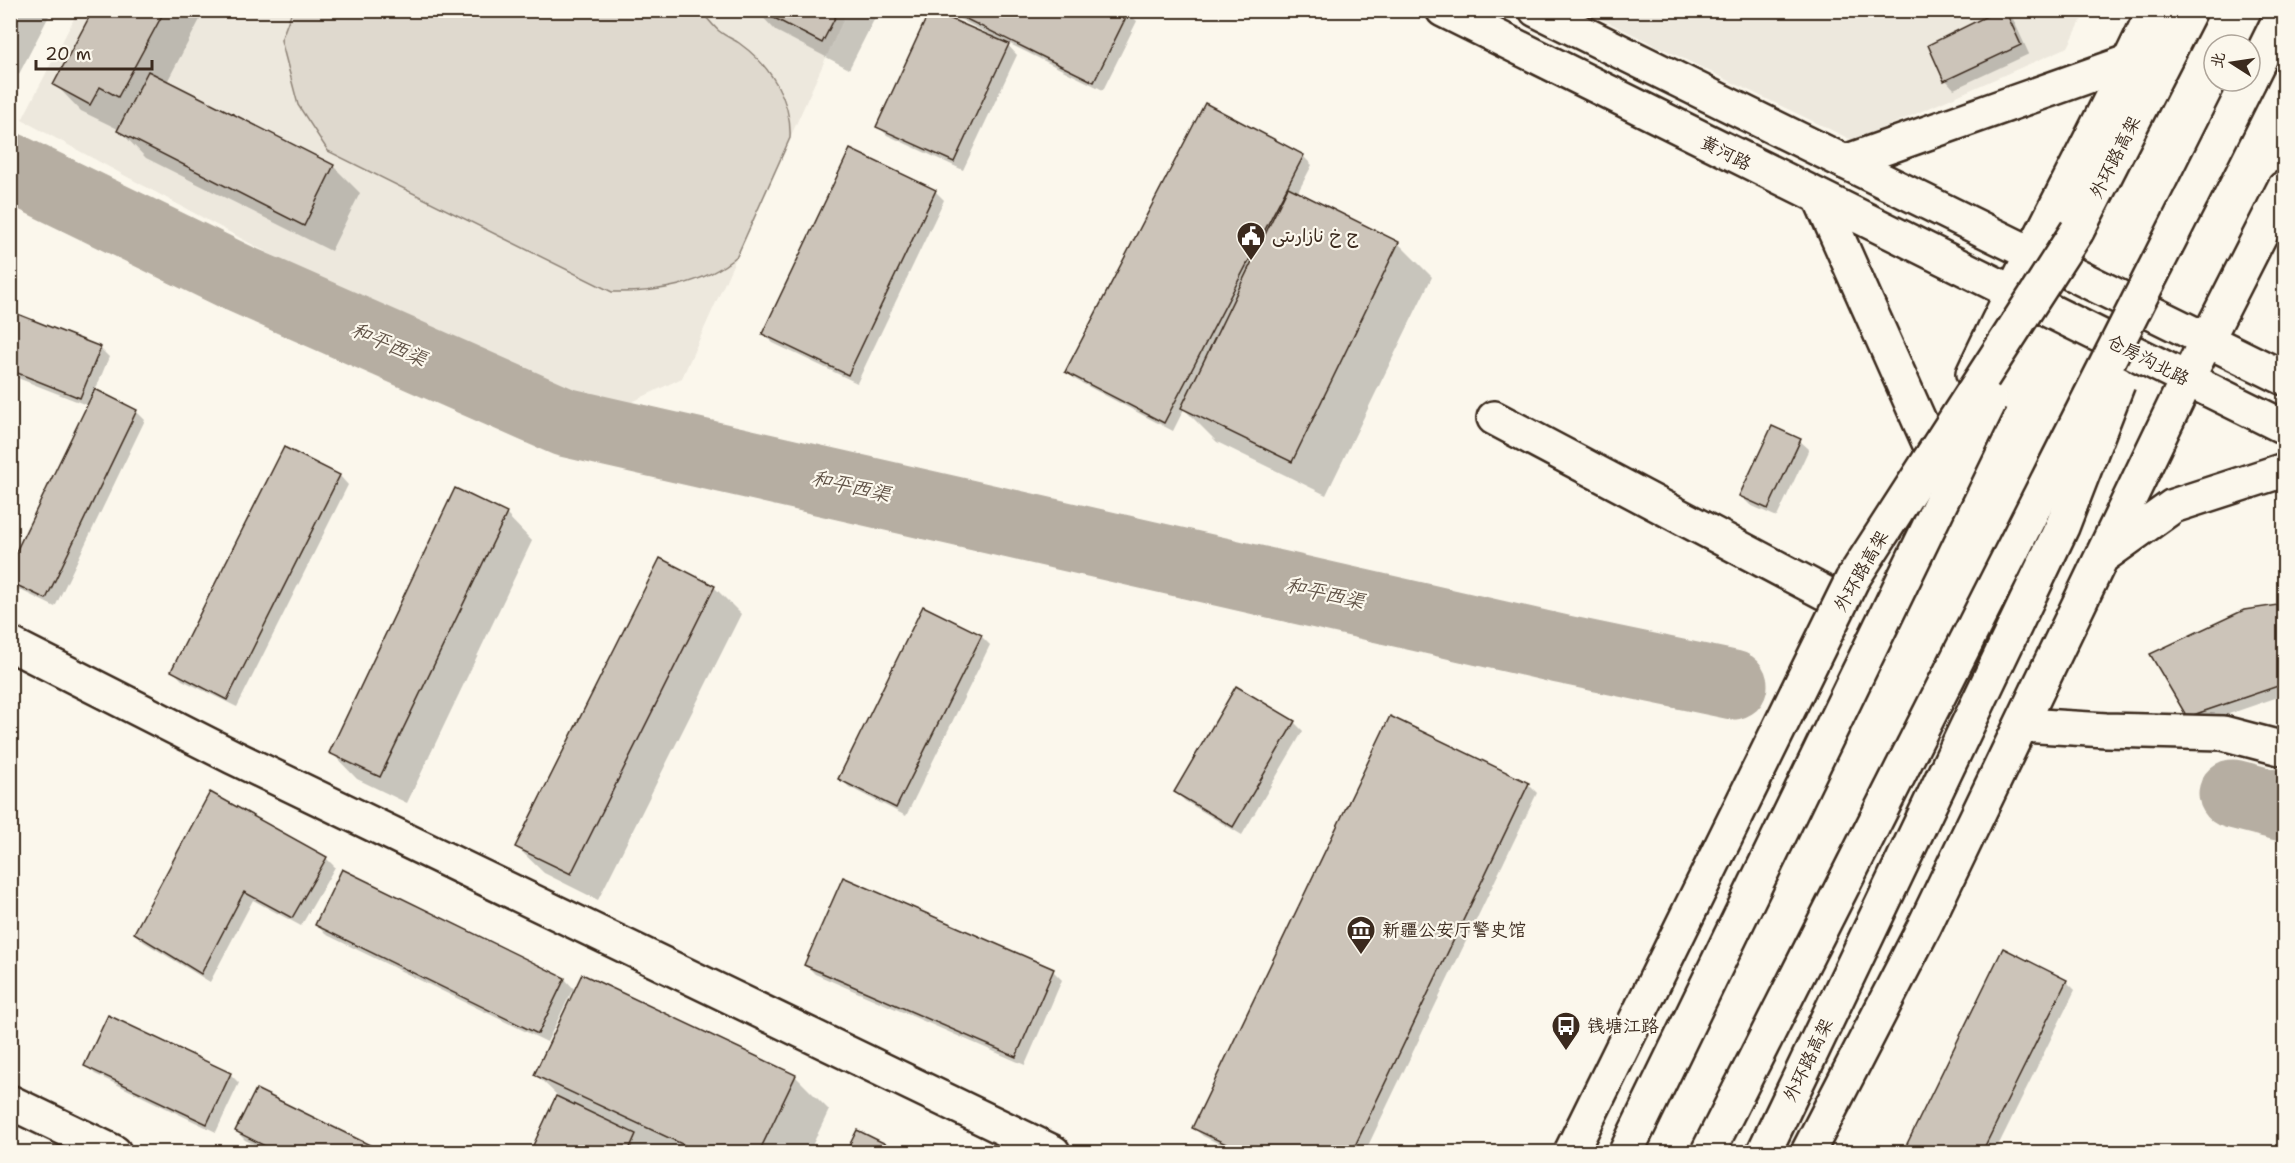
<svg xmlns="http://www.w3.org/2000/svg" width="2295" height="1163" viewBox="0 0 2295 1163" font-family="'Shantell Sans','Playpen Sans Arabic','LXGW WenKai TC',sans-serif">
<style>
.built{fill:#ede8dd}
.green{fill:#dfd9ce;stroke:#8d8276;stroke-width:1.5}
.shadow{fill:#0003}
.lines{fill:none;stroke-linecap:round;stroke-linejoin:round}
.river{stroke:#b6aea2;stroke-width:69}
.building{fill:#ccc4b9;stroke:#3b2a1e;stroke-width:1.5}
.minor-casing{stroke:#3b2a1e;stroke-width:38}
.major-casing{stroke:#3b2a1e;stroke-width:38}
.highway-casing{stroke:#3b2a1e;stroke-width:38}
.minor{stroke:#fbf7ec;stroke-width:33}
.major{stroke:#fbf7ec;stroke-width:33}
.highway{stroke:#fbf7ec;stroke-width:33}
.highway-bridge-casing{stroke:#3b2a1e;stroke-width:38;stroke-linecap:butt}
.highway-bridge{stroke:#fbf7ec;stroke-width:33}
.labels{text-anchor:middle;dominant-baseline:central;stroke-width:4.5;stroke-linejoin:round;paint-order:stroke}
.street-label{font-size:18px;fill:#3b2a1e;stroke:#fbf7ec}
.poi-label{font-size:18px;fill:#3b2a1e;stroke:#fbf7ec;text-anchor:start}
.water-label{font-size:20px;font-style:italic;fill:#605246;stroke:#fbf7ec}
</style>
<rect width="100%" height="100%" fill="#fbf7ec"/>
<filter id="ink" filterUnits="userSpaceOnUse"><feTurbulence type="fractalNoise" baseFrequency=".0167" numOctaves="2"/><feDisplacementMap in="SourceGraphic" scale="12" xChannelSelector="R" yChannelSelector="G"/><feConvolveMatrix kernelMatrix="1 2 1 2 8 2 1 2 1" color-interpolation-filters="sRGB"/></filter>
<g filter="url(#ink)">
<!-- built -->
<g class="built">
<path d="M1595 10 2086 11 2068 47 1854 141 1593 15Z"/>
<path d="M78 11H847L682 378 611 412 440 346 22 120Z"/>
</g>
<!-- green -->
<path class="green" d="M292 11H700C707 17 712 25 719 31 725 36 733 39 739 43 770 65 792 100 790 138L737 256C704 285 655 293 612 292L328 151 298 105 281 40Z"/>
<!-- shadow -->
<g class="shadow">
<path d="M10 10H52L19 74 10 69Z"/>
<path d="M94 10H205L167 82 333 166 360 193 331 251 146 158 118 129 81 111 55 84Z"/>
<path d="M756 10H879L849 69 776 31Z"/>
<path d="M941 10H1124L1137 21 1103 90 1004 41 1017 55 963 170 887 135 878 126 932 11 990 37 991 35Z"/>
<path d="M2004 10 2013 19 2029 54 1954 89 1946 80Z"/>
<path d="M1303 156 1312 165 1297 194 1398 243 1432 277 1326 495 1217 442 1184 409 1173 431 1076 380 1067 372Z"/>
<path d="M935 191 944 200 857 383 773 343 764 334Z"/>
<path d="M10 312 100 348 109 357 95 391 136 411 145 420 55 607 14 587 10 583V568L89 406 10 375Z"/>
<path d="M1800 441 1809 449 1777 517 1750 505 1741 496Z"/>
<path d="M285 449 340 476 348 485 237 707 182 680 173 671Z"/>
<path d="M506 514 532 541 407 803 357 779 331 752Z"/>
<path d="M714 587 741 614 598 900 544 873 517 847Z"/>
<path d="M2284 606V695L2197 725 2188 716 2245 611Z"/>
<path d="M981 636 990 645 906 816 849 787 840 778Z"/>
<path d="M1294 722 1303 731 1242 835 1185 801 1176 792Z"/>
<path d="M1528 784 1537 793 1365 1152H1236L1203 1136 1194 1128Z"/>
<path d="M326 858 335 867 301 926 253 900 210 982 144 942 135 933Z"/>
<path d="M342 871 565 979 575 990 795 1076 829 1110 809 1152H663L645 1144 653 1152H531L558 1096 536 1075 575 992 572 991 547 1042 325 934 317 925Z"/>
<path d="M844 879 1053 971 1062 980 1025 1065 815 974 806 965Z"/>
<path d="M2004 950 2066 981 2075 990 1995 1152H1905Z"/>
<path d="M86 1066 230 1074 239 1083 216 1132 95 1074Z"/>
<path d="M257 1091 380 1152H271L245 1140 236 1131Z"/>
<path d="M858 1132 899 1152H848Z"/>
</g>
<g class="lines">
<!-- river -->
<g class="river">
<path d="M10 167 238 278 564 422 1560 649 1733 685"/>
<path d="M2233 794 2284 807"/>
</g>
</g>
<!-- building -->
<g class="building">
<path d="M93 10H165L118 97 100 87 90 105 53 85Z"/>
<path d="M759 10H839L822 43Z"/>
<path d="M930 10 1009 44 954 162 876 127Z"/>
<path d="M948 10H1127L1129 11 1094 82Z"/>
<path d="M1999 10H2005L2021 45 1944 81 1928 45Z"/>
<path d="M148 71 334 165 304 226 117 131Z"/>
<path d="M1205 103 1304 155 1164 423 1065 372Z"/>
<path d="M850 149 936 190 848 375 762 334Z"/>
<path d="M1288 187 1399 242 1292 462 1181 408Z"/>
<path d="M10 311 101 347 80 398 10 370Z"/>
<path d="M95 389 137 410 46 599 10 582V564Z"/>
<path d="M1772 426 1801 439 1768 509 1739 496Z"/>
<path d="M284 447 340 475 227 700 171 671Z"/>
<path d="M455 488 507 513 380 777 329 753Z"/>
<path d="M660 558 715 586 571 874 515 847Z"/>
<path d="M2284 604V684L2187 717 2150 654 2244 610Z"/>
<path d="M923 606 982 635 896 808 838 779Z"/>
<path d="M1236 686 1295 721 1233 827 1174 792Z"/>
<path d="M1390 716 1529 783 1352 1152H1243L1192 1128Z"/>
<path d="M210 792 327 857 292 918 244 892 201 974 134 933Z"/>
<path d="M342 869 565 978 538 1034 315 925Z"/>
<path d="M843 877 1054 969 1016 1057 804 965Z"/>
<path d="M2003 948 2067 980 1982 1152H1903Z"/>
<path d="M582 974 796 1075 759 1152H699L534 1075Z"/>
<path d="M108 1015 231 1073 207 1124 84 1066Z"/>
<path d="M256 1089 384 1152H277L235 1131Z"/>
<path d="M556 1096 636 1134 628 1152H530Z"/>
<path d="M857 1130 902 1152H846Z"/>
</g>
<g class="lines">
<!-- minor casing -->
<g class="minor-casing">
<g id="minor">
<path d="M1494 418 1859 611"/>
<path d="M10 644 233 757 1053 1152"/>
<path d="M2023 725 2106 730 2223 733 2284 749"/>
<path d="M10 1102 114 1152"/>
</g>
</g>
<!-- major casing -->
<g class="major-casing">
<g id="major">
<path d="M1443 10C1723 151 2004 289 2284 427"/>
<path d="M1536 10 2284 378"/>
<path d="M1845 162 2131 61"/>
<path d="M1821 200 1935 456"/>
<path d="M1973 374C2030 251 2097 133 2154 10"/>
<path d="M2106 554 2173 506 2284 470"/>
<path d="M1594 1152 1900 526"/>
<path d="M1808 1152 1924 927 2187 379 2284 188"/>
</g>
</g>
<!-- highway casing -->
<g class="highway-casing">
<g id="highway">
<path d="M2250 79 2284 10"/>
<path d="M2191 197 2249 81"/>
<path d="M2077 231 2190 10"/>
</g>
</g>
<!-- minor -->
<use href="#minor" class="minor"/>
<!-- major -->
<use href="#major" class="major"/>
<!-- highway -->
<use href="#highway" class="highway"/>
<!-- highway-bridge casing -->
<g class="highway-bridge-casing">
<g id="highway-bridge">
<path d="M1571 1152 1852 580 2077 231"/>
<path d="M1626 1152 1990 401"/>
<path d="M1708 1152 2191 197"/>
<path d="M1764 1152 2062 527 2118 383"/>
</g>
</g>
<!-- highway-bridge -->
<use href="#highway-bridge" class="highway-bridge"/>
</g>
</g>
<!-- icons -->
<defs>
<g id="civic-pin" transform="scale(1.5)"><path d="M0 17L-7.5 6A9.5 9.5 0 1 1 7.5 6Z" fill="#3b2a1e" stroke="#fbf7ec"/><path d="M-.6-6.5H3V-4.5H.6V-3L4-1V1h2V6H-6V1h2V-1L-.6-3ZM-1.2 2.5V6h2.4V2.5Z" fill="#fff"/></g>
<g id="museum-pin" transform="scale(1.5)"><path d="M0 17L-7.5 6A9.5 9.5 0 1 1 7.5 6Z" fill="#3b2a1e" stroke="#fbf7ec"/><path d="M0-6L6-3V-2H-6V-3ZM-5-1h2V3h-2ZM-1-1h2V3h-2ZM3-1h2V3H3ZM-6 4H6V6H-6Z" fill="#fff"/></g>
<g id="bus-pin" transform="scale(1.5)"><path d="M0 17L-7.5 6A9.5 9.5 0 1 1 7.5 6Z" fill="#3b2a1e" stroke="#fbf7ec"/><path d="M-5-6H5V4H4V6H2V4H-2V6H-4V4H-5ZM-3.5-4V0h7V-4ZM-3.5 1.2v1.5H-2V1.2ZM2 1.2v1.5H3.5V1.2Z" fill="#fff"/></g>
</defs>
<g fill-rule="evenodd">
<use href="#civic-pin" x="1251" y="236"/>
<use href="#museum-pin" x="1361" y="930"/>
<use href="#bus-pin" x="1566" y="1026"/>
</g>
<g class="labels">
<!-- street labels -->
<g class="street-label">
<text transform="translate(1726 153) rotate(27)">黄河路</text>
<text transform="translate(2115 157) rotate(-63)">外环路高架</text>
<text transform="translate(2148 360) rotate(27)">仓房沟北路</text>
<text transform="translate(1861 571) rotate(-60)">外环路高架</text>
<text transform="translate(1808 1060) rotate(-64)">外环路高架</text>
</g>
<!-- poi labels -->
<g class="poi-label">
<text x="1272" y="236">ج خ نازارىتى</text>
<text x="1382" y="930">新疆公安厅警史馆</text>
<text x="1587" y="1026">钱塘江路</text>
</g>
<!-- water labels -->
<g class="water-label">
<text transform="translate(389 344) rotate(24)">和平西渠</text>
<text transform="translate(851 486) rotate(13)">和平西渠</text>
<text transform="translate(1325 593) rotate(13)">和平西渠</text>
</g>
</g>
<!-- margin -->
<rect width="2295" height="1163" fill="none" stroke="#fbf7ec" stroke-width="36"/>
<rect x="18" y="18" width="2259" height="1127" fill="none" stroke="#3b2a1e" stroke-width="2" filter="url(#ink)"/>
<!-- north arrow -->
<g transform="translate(2232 63) rotate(282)"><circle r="28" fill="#fbf7ec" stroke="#aea59a" stroke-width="1.5"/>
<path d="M0-4.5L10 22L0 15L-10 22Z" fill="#3b2a1e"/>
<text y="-9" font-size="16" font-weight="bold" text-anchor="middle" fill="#3b2a1e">北</text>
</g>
<!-- scale -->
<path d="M36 60v9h116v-9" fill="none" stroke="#3b2a1e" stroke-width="3"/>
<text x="45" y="60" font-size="18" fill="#3b2a1e" stroke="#fbf7ec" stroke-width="4.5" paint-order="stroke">20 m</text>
</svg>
